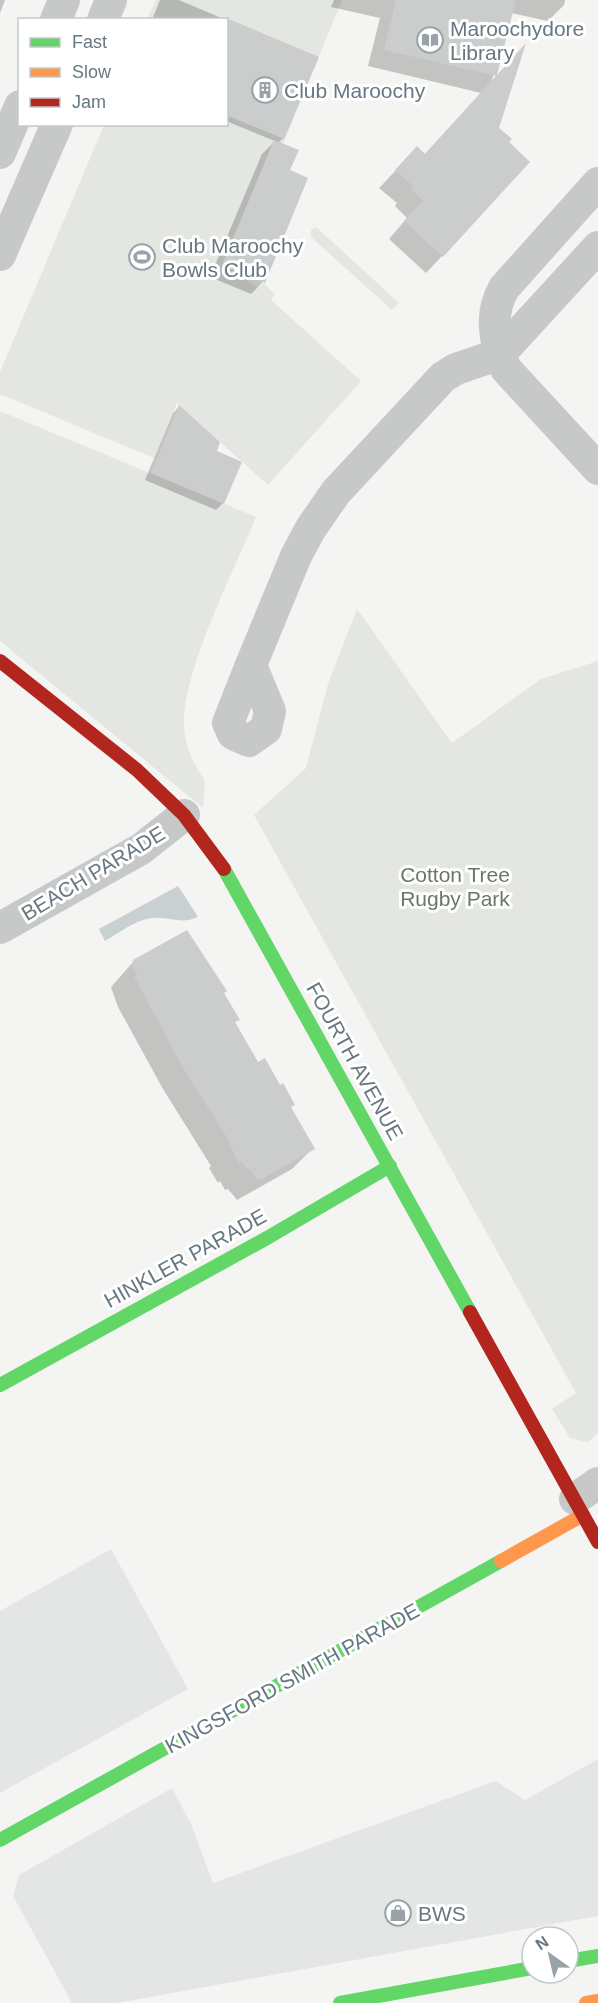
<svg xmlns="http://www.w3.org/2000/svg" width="598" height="2003" viewBox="0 0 598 2003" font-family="Arial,sans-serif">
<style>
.built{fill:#e4e6e6}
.green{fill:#e3e6e1}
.water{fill:#c8d0d2}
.shadow{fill:#0003}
.building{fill:#cbcccc}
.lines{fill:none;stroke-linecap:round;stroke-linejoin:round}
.street{stroke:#c7c9c9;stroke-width:32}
.fast{stroke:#63d668;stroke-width:14}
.slow{stroke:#ff974d;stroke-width:14}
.jam{stroke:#b3261e;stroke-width:14}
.labels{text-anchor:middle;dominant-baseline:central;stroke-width:6;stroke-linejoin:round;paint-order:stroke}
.poi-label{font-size:21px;fill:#677881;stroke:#fff;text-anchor:start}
.street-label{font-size:21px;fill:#677881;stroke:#fff}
.park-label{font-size:21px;fill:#6b7865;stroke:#fff}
</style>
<rect width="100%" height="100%" fill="#f4f4f3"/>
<!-- built -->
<g class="built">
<path d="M111 1549 188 1689 0 1793V1611Z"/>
<path d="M598 1759V1916L117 2003H72L13 1896 19 1875 172 1788 191 1824 213 1883 496 1781 525 1800Z"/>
</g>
<!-- green -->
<g class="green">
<path d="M156 0H342L232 269 245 275 244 279 259 288 264 283 275 295 271 300 361 381 268 485 177 403 154 458 0 394V372L104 125 226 124V20L147 19Z"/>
<path d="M316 227 399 303 392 310 311 237V230Z"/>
<path d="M0 411 256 517C234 570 182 672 184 726 185 748 194 764 205 781L203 808 0 641Z"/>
<path d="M357 609 452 743 541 679 598 661V1433L588 1442 570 1438 552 1409 576 1393 254 815 306 768 328 684Z"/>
</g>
<!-- water -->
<path class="water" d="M178 886 198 917C181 925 169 916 152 918 135 920 119 933 105 941L99 929Z"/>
<!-- shadow -->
<g class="shadow">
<path d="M0 0H5L0 13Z"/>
<path d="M160 0H179L226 20H152Z"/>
<path d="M334 0H565L564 5 548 21 511 13 442 256 426 273 389 239 407 218 395 206 397 203 379 188 401 165 424 155 481 93 368 66 380 18 331 7Z"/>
<path d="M226 20 283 138 278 143 288 171 263 282 251 294 210 277 262 154 275 141 226 121Z"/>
<path d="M179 407 215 451 223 503 216 510 145 480 173 413Z"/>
<path d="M134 961 223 994 238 1019 234 1023 258 1064 290 1108 313 1148 292 1169 237 1200 228 1189 225 1190 220 1181 218 1183 209 1168 211 1166 163 1089 118 1007 111 987Z"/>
</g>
<!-- building -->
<g class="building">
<path d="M396 0H516L497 75 526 43 499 128 512 139 509 142 530 162 443 257 404 221 423 201 410 188 413 186 395 170 417 146 425 154 496 76 384 50Z"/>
<path d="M226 18 319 57 284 139 226 115Z"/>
<path d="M274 140 299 150 290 170 308 178 265 283 222 265Z"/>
<path d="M179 405 220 442 217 451 242 462 224 504 151 473Z"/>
<path d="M187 930 227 991 224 993 240 1020 235 1022 258 1062 265 1058 280 1085 283 1083 295 1105 291 1107 315 1149 260 1180 256 1179 250 1169 247 1170 242 1161 239 1163 229 1145 231 1144 183 1068 134 976 137 975 131 964 134 963 133 960Z"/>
</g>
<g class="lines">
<!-- street -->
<g class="street">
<path d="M56 20 64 0"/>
<path d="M103 20 111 0"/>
<path d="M0 153 20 106"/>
<path d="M598 183 504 288C489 314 494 341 506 369L598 469"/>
<path d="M0 255 57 124"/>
<path d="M500 354 598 247"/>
<path d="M251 665 296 556 311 528 336 492 443 377 456 369 500 354"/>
<path d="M251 665 270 711 266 729 249 741 233 734 228 723Z"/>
<path d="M0 928 141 849 184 815"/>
<path d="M575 1499 598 1483"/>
</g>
<!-- fast -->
<g class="fast">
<path d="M224 869 470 1312"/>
<path d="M0 1385 267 1238 390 1166"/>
<path d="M0 1840 501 1561"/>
<path d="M568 1961 598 1956"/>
<path d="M340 2003 532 1968"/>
</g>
<!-- slow -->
<g class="slow">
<path d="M501 1561 583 1515"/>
<path d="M586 2003 598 2001"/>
</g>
<!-- jam -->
<g class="jam">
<path d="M0 661 137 770 184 815 224 869"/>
<path d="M470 1312 598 1542"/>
</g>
</g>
<!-- icons -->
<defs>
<g id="library-ring" transform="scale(1.35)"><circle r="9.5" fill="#fff" stroke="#98a3a9" stroke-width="1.5"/><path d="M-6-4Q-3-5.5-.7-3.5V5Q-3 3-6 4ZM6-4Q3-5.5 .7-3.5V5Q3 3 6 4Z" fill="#98a3a9"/></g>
<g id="building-ring" transform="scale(1.35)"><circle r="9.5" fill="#fff" stroke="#98a3a9" stroke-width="1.5"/><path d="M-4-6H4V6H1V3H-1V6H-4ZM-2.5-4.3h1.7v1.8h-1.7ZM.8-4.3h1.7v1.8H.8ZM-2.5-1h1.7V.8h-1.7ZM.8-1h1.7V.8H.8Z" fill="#98a3a9"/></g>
<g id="stadium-ring" transform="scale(1.35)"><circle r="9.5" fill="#fff" stroke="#98a3a9" stroke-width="1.5"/><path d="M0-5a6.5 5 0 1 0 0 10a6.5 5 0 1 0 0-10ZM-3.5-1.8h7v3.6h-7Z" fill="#98a3a9"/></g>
<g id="shop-ring" transform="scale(1.35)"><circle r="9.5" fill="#fff" stroke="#98a3a9" stroke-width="1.5"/><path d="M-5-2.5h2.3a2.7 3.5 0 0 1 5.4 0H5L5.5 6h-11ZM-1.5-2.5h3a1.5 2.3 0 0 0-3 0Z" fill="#98a3a9"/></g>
</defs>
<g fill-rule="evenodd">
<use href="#library-ring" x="430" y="40"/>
<use href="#building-ring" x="265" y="90"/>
<use href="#stadium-ring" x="142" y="257"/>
<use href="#shop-ring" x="398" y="1913"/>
</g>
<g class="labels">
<!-- poi labels -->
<g class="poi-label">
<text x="450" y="28">Maroochydore<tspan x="450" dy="24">Library</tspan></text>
<text x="284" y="90">Club Maroochy</text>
<text x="162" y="245">Club Maroochy<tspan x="162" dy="24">Bowls Club</tspan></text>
<text x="418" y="1913">BWS</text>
</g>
<!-- street labels -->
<g class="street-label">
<text transform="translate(93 873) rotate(-31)">BEACH PARADE</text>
<text transform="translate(355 1061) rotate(61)">FOURTH AVENUE</text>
<text transform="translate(185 1258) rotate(-29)">HINKLER PARADE</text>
<text transform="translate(292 1678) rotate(-29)">KINGSFORD SMITH PARADE</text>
</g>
<!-- park labels -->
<g class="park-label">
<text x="455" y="874">Cotton Tree<tspan x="455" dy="24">Rugby Park</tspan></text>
</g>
</g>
<!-- legend -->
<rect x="18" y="18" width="210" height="108" fill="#ffffff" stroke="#c2c9cd" stroke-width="1.5"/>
<rect x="30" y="38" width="30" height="9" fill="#63d668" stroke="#c2c9cd" stroke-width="1.5"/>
<text x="72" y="48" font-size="18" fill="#677881">Fast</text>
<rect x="30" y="68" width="30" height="9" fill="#ff974d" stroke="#c2c9cd" stroke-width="1.5"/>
<text x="72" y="78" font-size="18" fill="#677881">Slow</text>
<rect x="30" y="98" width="30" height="9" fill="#b3261e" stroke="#c2c9cd" stroke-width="1.5"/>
<text x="72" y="108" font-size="18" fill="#677881">Jam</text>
<!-- north arrow -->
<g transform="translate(550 1955) rotate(326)"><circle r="28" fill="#ffffff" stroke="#c2c9cd" stroke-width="1.5"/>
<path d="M0-4.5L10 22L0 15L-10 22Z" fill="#98a3a9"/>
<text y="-9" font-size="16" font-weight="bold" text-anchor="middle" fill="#677881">N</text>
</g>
</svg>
